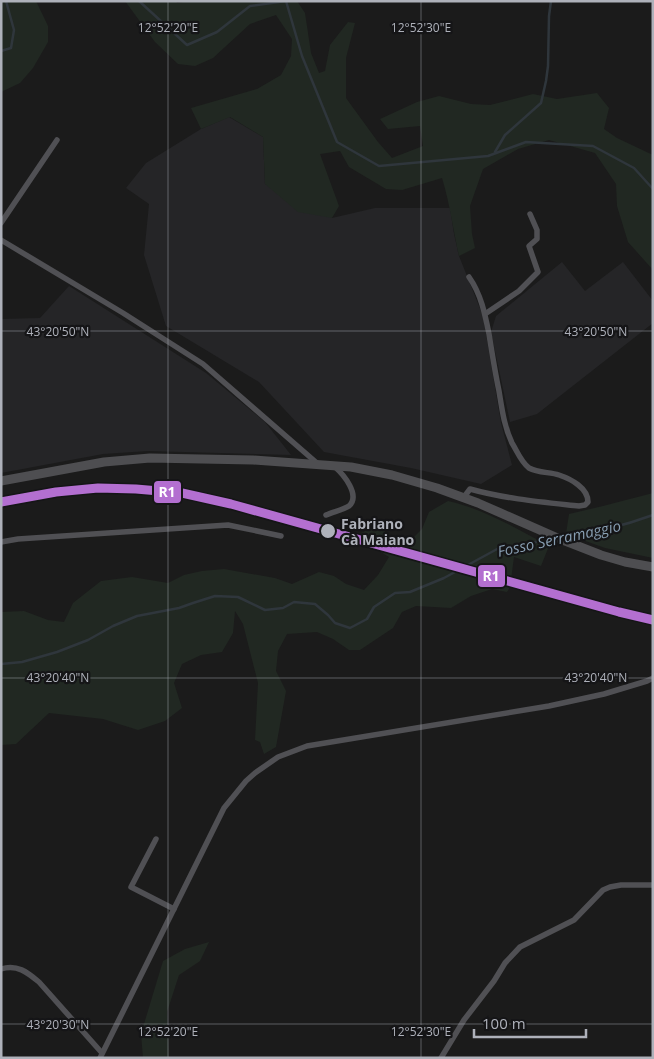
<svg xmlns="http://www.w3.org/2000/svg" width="654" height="1059" viewBox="0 0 654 1059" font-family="'Open Sans',sans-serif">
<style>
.built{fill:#252527}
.green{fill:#212822}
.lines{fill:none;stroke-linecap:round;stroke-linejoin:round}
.stream{stroke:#2f363c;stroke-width:2.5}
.street{stroke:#505054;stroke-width:5.5}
.secondary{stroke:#4e4e51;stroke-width:9}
.rail-1-casing{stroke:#151517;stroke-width:12}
.rail-1{stroke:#b36fd0;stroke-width:9}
.ticks{fill:none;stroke:#aeb1ba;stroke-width:1;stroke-opacity:0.45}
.stop-dot{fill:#aeb1ba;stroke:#151517;stroke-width:2}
.labels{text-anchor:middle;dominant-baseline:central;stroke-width:4.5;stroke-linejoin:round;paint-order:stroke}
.stop-label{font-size:14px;font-weight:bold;fill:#aeb1ba;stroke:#151517;text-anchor:start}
.water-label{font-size:15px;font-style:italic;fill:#889eb2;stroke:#151517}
.ticks-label{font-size:12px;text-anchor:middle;fill:#aeb1ba;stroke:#151517;stroke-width:4.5;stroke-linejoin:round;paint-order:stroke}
.line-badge{stroke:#151517;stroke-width:2}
.badge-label{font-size:14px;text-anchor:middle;font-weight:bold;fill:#fff}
</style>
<rect width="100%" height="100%" fill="#1b1b1b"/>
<!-- built -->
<g class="built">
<path d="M229 117 263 137 265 184 332 218 375 208H450L454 234 459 256 483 316 501 423 512 465 481 484 411 468 324 452 259 382 166 326 144 255 149 204 126 188 146 163 201 129Z"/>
<path d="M562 262 585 291 623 262 653 301V323L537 414 510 422 491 332 496 316Z"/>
<path d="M69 286 206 373 265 422 291 455 148 451 103 454 1 473V319L40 318Z"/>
</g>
<!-- green -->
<g class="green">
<path d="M1 1H36L48 26V42L33 68 20 83 1 92Z"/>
<path d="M125 1H176L177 3 188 1H297L305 13 311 53 319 73 325 71 330 45 348 22 355 23 346 58V98L378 142 392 158 423 146 420 126 388 129 380 119 417 102 439 96 471 104 490 105 533 94 557 99 597 93 609 108 604 129 617 138 653 155V270L628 242 617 206 616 184 595 153 549 140 518 149 483 169 470 206 472 234 475 248 459 256C453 230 450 204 442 178L402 190 386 189 349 167 340 151 320 154 339 206 332 218 298 212 265 184 263 137 230 117 201 129 191 108 257 89 281 75 291 56 292 39 276 15 250 24 213 58 195 66 178 64 155 42Z"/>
<path d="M653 493V558L605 548 566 534 569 514 603 506Z"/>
<path d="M448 501C484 509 517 529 549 546L541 566 514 557 510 587 507 592 492 589 471 596 451 608 416 606 402 612 393 628 360 650H349L333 639 317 632 287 634 278 651 276 671 286 691 276 747 264 754 260 742 255 740 258 683 243 624 235 611 233 633 222 652 201 655 182 664 174 683 182 708 165 721 138 730 103 719 49 713 16 744 1 745V612L24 611 48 620 64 622 73 603 101 581 132 577 168 583 184 575 202 571 224 569 275 578 292 584 319 572 334 576 346 584 364 590 378 575 389 557 371 546 361 533 376 526 406 545 422 529 429 512Z"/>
<path d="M209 942 200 961 179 975 167 1012 169 1058H143L141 1034 163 961 185 949Z"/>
</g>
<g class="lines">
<!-- stream -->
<g class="stream">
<path d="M139 1 187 45 217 32 250 6 286 1 302 56 337 142 379 166 488 156 526 142 593 146 634 168 653 189"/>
<path d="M1 51 11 48 14 30 6 1"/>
<path d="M495 152 505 135 541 103 546 81 548 66 549 16 551 1"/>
<path d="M563 537C594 533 623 526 653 515"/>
<path d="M1 664 22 662 57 652 88 640 113 626 137 616 179 608 193 603 215 596 238 597 265 610 283 608 294 602 315 604 328 615 335 623 350 628 367 619 374 607 395 593 410 592 444 578 499 548 527 544 553 538"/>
</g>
<!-- street -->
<g class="street">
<path d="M1 223 57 140"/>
<path d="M1 240 123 313 203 364 318 464"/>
<path d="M485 314 519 291 538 272 529 246 537 239V230L530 214"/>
<path d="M464 497 470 489C506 499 542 502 579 506L585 505 588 502C588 488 571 479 559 475 550 472 538 473 529 468 521 462 517 451 512 443 504 426 502 409 499 391 495 372 492 353 489 334 485 314 481 294 469 277"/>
<path d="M326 515C332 512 343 510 349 506 361 495 343 474 335 467"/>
<path d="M1 542 18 539 228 525 281 536"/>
<path d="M156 839 131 887 174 909"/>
<path d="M1 969C17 964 27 972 39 982L102 1053"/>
<path d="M100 1058 224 808 246 781 255 773 278 757 307 746 549 706 604 694 647 681 653 678"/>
<path d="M441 1058 464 1020 494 981 505 963 520 947 574 920 603 890 610 887 621 885H653"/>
</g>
<!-- secondary -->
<path class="secondary" d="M1 481 104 462 150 458 253 460 351 467 392 475 437 488 478 503 560 539 601 555 625 562 653 567"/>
<!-- rail-1 casing -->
<g class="rail-1-casing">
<path id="rail-1" d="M1 502 56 492 98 488 136 489 182 493 231 504 619 612 653 620"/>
</g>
<!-- rail-1 -->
<use href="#rail-1" class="rail-1"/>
</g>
<!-- ticks -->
<path class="ticks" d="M168 1V1058M421 1V1058M1 331H653M1 678H653M1 1024H653"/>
<!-- markers -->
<circle class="stop-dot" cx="328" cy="531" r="8"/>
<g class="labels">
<!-- stop labels -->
<g class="stop-label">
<text x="341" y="523">Fabriano<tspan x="341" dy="16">Cà Maiano</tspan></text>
</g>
<!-- water labels -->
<g class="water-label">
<text transform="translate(559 538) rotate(-12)">Fosso Serramaggio</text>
</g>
</g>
<g class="ticks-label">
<text x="168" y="32">12°52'20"E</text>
<text x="421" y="32">12°52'30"E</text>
<text x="58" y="336">43°20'50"N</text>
<text x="596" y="336">43°20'50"N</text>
<text x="58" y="682">43°20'40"N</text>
<text x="596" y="682">43°20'40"N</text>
<text x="58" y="1029">43°20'30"N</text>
<text x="168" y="1036">12°52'20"E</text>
<text x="421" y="1036">12°52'30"E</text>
</g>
<g class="line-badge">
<rect x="153" y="480" width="29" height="24" rx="5" fill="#b36fd0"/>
<rect x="477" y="564" width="29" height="24" rx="5" fill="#b36fd0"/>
</g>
<g class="badge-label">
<text x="167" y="497">R1</text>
<text x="491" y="581">R1</text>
</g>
<!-- border -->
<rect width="654" height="1059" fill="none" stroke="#aeb1ba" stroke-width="5"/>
<!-- scale -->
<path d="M474 1029v8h112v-8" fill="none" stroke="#aeb1ba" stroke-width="2.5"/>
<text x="482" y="1029" font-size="15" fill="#aeb1ba" stroke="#151517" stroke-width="4" paint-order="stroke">100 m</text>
</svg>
